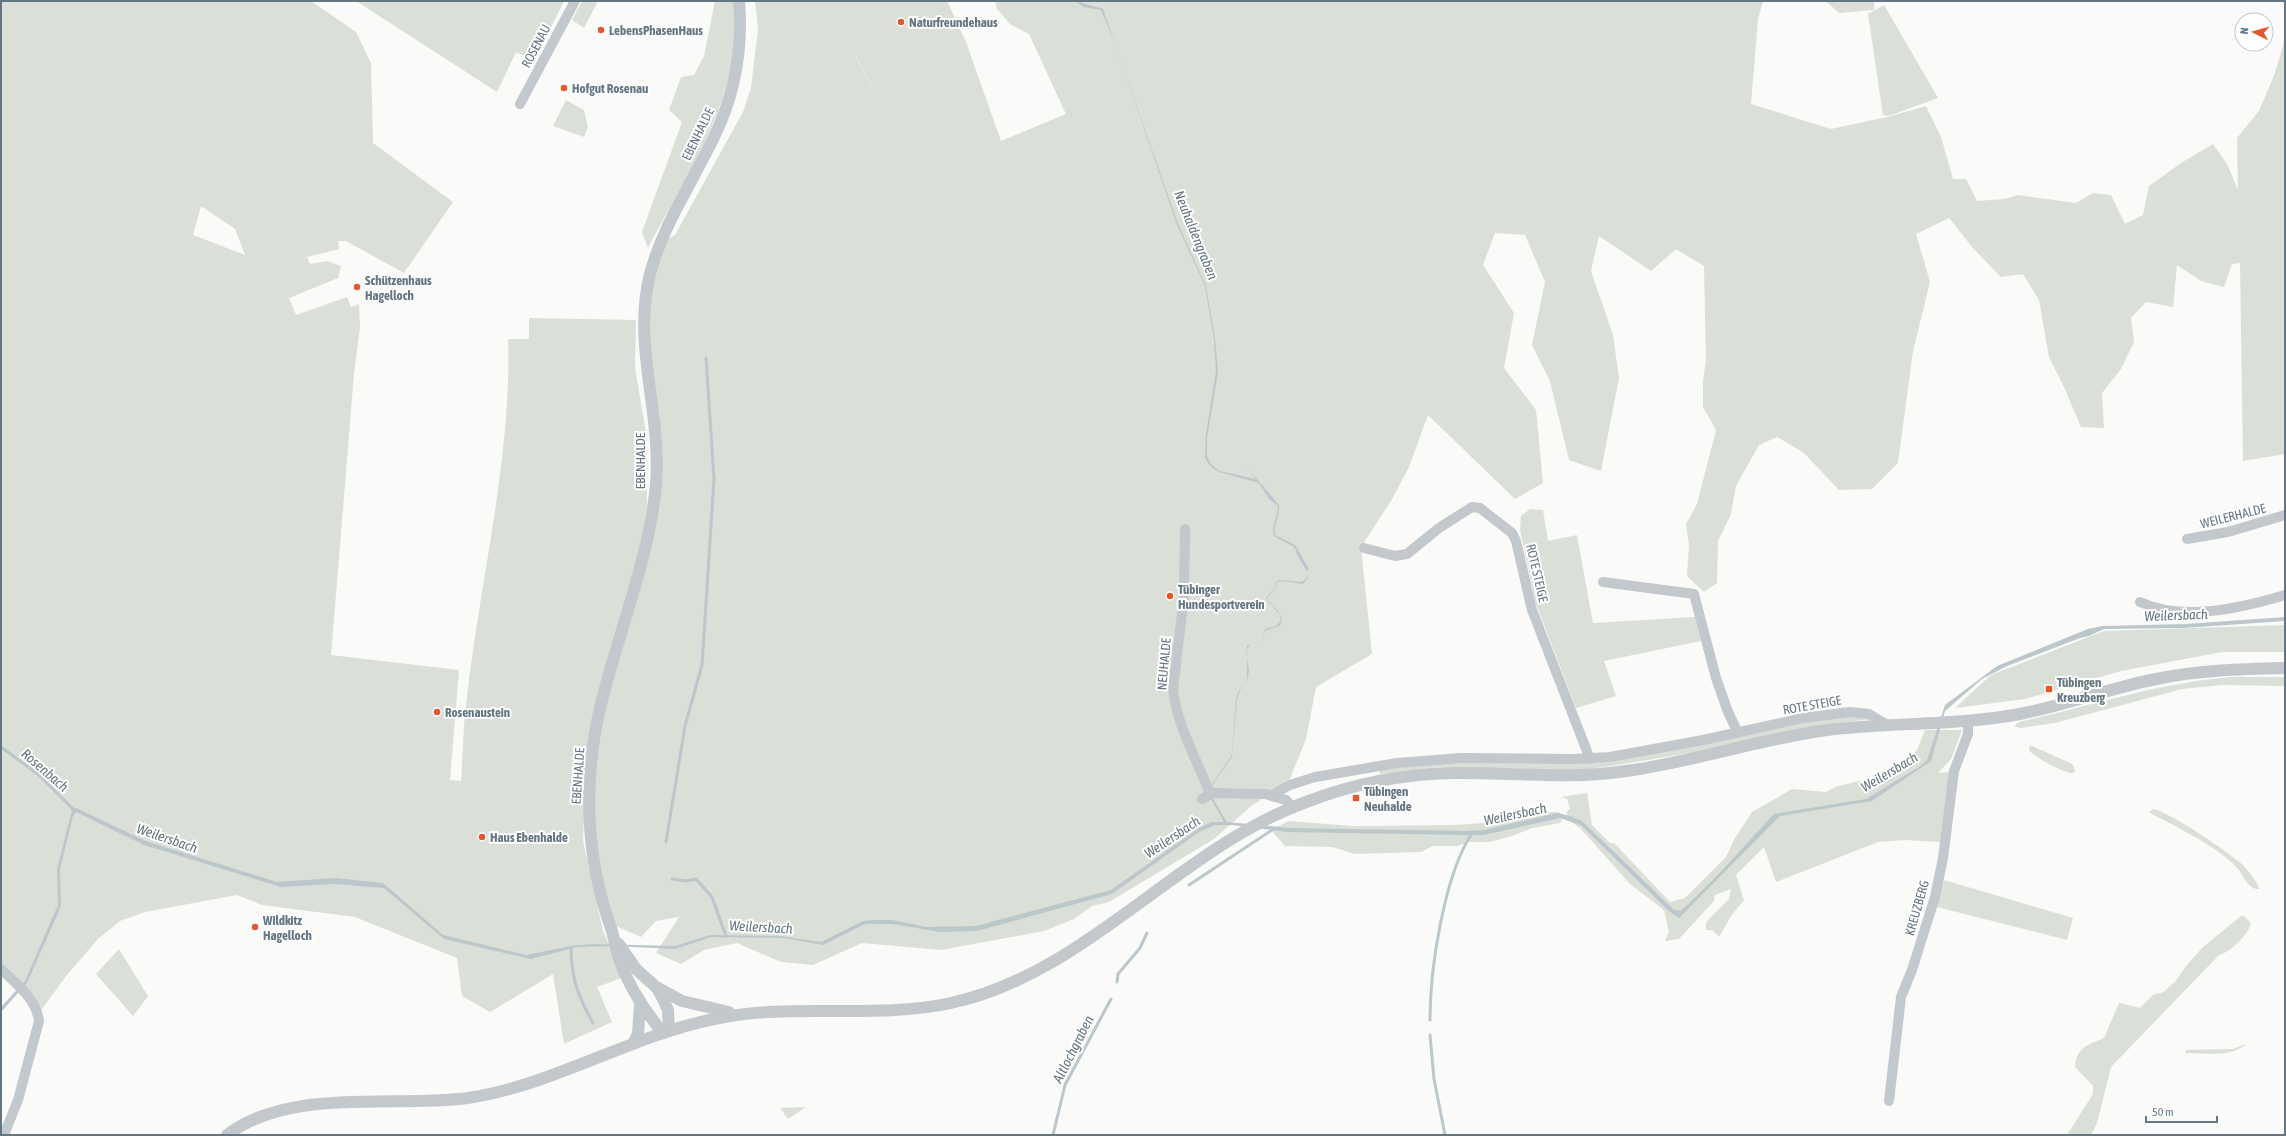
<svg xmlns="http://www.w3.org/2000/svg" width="2286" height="1136" viewBox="0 0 2286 1136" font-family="'Asap Condensed',sans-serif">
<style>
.green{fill:#dadfd7;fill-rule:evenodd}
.water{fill:#bbc7cb}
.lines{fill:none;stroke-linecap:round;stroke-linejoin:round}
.stream{stroke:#bbc7cb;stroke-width:3}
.minor{stroke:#c3c8cc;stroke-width:10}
.tertiary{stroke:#c3c8cc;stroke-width:12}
.poi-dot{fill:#e4572e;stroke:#fff;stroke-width:1.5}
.labels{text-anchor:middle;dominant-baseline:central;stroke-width:4;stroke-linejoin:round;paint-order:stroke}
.poi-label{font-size:13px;font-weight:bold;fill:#657683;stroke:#fff;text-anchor:start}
.street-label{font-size:13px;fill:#657683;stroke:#fff}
.water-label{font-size:14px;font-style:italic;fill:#60757c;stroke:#fff}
</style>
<rect width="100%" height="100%" fill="#fafaf8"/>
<!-- green -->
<g class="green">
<path d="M1 1H311L356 32 371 63 373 143 453 202 404 273 346 241H338L339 249 307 257 310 264 327 261 341 266 338 278 289 298 296 315 347 297 351 307 359 304 360 327 354 374 331 655 459 670 450 780 461 781C463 753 463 725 467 697 480 580 512 457 508 339H529V318L636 320 635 368 647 438V506L637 572 586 766 583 841 603 931 624 977 597 987 612 1022 564 1044 553 974 490 1012 462 996 457 958 355 917 262 905 237 895 145 912 120 921 98 939 66 976 40 1012 1 963ZM201 206 235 229 245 255 193 235Z"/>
<path d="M356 1H564L535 60 516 52 497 92Z"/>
<path d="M582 1H598L584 28 572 20Z"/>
<path d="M715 1H733C746 91 688 172 648 248L642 232 682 122 669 110 681 77 694 75 704 56Z"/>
<path d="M755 1H947L966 42 1001 141 1066 114 1029 34 1010 24 997 9 995 1H1763L1758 19 1751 104 1831 129 1887 117 1926 106 1941 137 1953 179H1966L1977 201 2004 199 2018 195 2076 203 2093 193 2111 195 2125 224 2143 215 2149 186 2181 163 2213 144 2227 164 2238 190 2237 138 2259 111 2275 73 2285 38V454L2243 461 2240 263 2232 264 2224 287 2201 281 2177 265 2173 307 2146 302 2131 318 2134 342 2121 369 2102 393 2104 428 2081 427 2064 387 2049 357 2039 300 2023 274 2001 277 1973 248 1949 218 1916 234 1930 282 1913 351 1898 463 1872 489 1839 490 1804 453 1777 437 1759 445 1736 486 1731 514 1718 541 1717 583 1704 592 1687 576 1689 545 1686 524 1697 504 1716 430 1703 407V381L1706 360 1704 266 1676 249 1651 271 1599 236 1591 271 1613 335 1619 378 1601 471 1569 460 1550 381 1532 345 1545 282 1525 235 1495 233 1483 265 1514 313 1504 368 1536 410 1543 483 1515 499 1428 415 1409 467 1391 501 1361 547 1372 654 1316 687 1306 739 1289 781 1250 807 1214 839 1109 902 1092 906 1074 919 1044 931 941 950 862 943 813 965 781 962 737 943 704 950 681 964 656 953 679 917 656 921 641 937 609 923 602 900 590 769 654 498 643 343 660 243 675 235 743 112 751 88 758 29ZM856 56V57L899 138Z"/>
<path d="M1826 1H1874V10L1839 13Z"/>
<path d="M1884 5 1938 98 1888 116 1883 115 1868 14Z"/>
<path d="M566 100 584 110 588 127 584 137 553 126Z"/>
<path d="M1530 509 1543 510 1548 541 1577 535 1593 623 1695 617 1701 641 1604 661 1616 696 1576 708 1536 604 1520 530 1521 516Z"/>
<path d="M2285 625V652H2222L2121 671 2025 699 1955 708 1991 675 2104 631Z"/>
<path d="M2232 677H2285V686L2222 685 2182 689 2055 723 2020 728 2014 726 2019 722C2090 706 2158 683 2232 677Z"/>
<path d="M1852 714 1872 719 1814 726 1702 751 1605 767 1577 770 1439 767 1380 774 1378 768 1426 762H1576Z"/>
<path d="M1925 730H1962L1951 759 1938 773 1950 772 1940 842 1905 840 1878 842 1776 882 1764 847 1736 875 1744 900 1731 916 1719 937 1712 930H1706V922L1729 899 1731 889 1715 895 1714 901 1679 939 1665 941 1669 932 1664 910 1630 884 1580 828 1570 821 1566 812 1570 809 1567 799 1561 797 1587 793 1592 825 1610 843H1614L1670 902 1685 898 1726 857 1735 838 1752 812 1792 789 1826 792 1835 787 1895 772 1917 750Z"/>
<path d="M2030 745 2068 762 2073 765 2075 771 2073 773C2065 774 2034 757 2029 750Z"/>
<path d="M2153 809C2167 810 2233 855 2244 866 2249 872 2258 882 2259 889 2249 890 2243 876 2238 869 2222 849 2175 826 2152 814L2149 812Z"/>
<path d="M1551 812H1559L1562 819 1560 823 1532 828 1512 836 1490 842H1469L1457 846H1433L1421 852 1355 854 1332 847 1285 846 1271 830 1289 821 1352 826 1455 825 1484 823Z"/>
<path d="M1944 880 2073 918 2067 940 1937 907Z"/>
<path d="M2241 916H2244L2251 923C2248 935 2231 952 2219 955L2111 1067 2097 1123 2091 1135H2067L2093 1094V1086L2075 1067C2077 1047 2086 1046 2104 1038L2119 1003 2140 1008 2154 994 2162 993 2176 981 2186 966 2202 948Z"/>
<path d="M119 949 148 996 133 1016 96 974Z"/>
<path d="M2246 1044C2231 1058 2205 1053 2185 1053L2186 1050 2233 1049Z"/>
<path d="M806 1107 788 1119 780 1108Z"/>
</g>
<!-- water -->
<path class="water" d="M1076 1 1103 9 1178 224 1206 286 1215 338 1218 372 1207 438V456L1211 464 1219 471 1256 479 1246 466 1279 505C1280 516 1273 524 1275 535L1295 545 1308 568V578L1303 584 1283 581 1277 582 1275 589 1267 598C1270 604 1288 617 1280 625 1276 628 1270 628 1265 631L1261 640 1250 645 1246 651 1249 671 1247 681 1240 690 1237 700 1232 757 1211 787 1210 794 1227 822 1290 828 1467 831 1484 830 1558 813 1570 816 1582 821 1674 910 1681 911 1714 879 1774 814 1866 799 1922 765 1927 760 1945 705 1997 666 2088 629 2102 626 2186 624 2285 617V621L2184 628 2104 629 2089 636 2080 638 2007 666 1982 679 1945 711 1931 761 1872 801 1780 816 1679 918 1669 911 1581 825 1560 818 1484 835H1467L1288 832 1232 825H1215L1199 832 1112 894 977 931 940 932 893 924H865L823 945 784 938 711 937 676 949 611 946 577 947 531 959 444 939 384 888 335 884 281 887 144 845 76 812 73 816 60 869 61 905 59 911 27 983 1 1012V1007L25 981 58 905 57 869 72 810 76 808 146 841 277 882 335 878 383 883 443 935 526 955 571 946 592 944 675 946 710 935 780 936 821 942 863 921 876 920H892L927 927 976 926 1111 890 1199 828 1212 822H1224L1209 795 1210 787 1232 755 1236 699 1239 690 1247 681V646L1261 640 1265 629 1276 626 1281 621 1280 615 1266 598 1275 588 1276 582 1279 580 1302 582 1307 578 1308 571 1294 547 1274 536C1271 525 1278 518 1278 506L1269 499 1259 483 1219 472 1209 465 1205 457 1206 434 1216 371 1214 339 1205 286 1177 225 1115 43 1101 10 1083 7Z"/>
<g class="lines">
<!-- stream -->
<g class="stream">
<path d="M1298 553 1307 569"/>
<path d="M1 747 39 775 74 810"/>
<path d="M666 842 685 726 702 665 714 479 706 358"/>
<path d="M672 879 686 881 696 879 712 897 726 936"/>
<path d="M1189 885 1275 828"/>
<path d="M571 947C571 978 578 996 593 1023"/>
<path d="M1117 982 1118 974 1140 948 1147 933"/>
<path d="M1430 1020C1430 968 1444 876 1472 833"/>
<path d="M1430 1035 1434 1079 1445 1135"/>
<path d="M1053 1135 1065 1085 1111 999"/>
</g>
<!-- minor -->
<g class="minor">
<path d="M520 104 575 1"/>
<path d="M1185 529 1184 597 1173 689C1176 723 1196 758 1208 789L1213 793"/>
<path d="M2187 539 2228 532 2285 515"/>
<path d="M1364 548 1395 556 1407 554 1439 528 1472 507 1480 508 1512 533 1516 541 1532 610 1590 759"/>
<path d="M1603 582 1694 594 1716 678 1728 712 1738 733"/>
<path d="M2140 602C2184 622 2241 608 2285 595"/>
<path d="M1272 795 1290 785 1315 777 1397 763 1460 758 1574 759 1610 757 1703 740 1803 718 1850 712 1869 714 1887 725"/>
<path d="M1202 799 1213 793 1265 794 1286 800 1292 807"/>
<path d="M1 969C16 984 36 998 39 1021L18 1100 4 1135"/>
<path d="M1889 1101 1901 997 1912 970 1935 897 1943 858 1954 771 1968 734V721"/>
</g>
<!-- tertiary -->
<g class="tertiary">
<path d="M619 944 636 969 657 988 663 999 668 1010 669 1031"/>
<path d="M658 988 682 1001 729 1012"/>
<path d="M663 1033C644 1010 629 987 619 959 616 949 614 938 611 928 585 856 583 778 601 704 619 630 649 560 656 484 662 413 632 345 650 274 663 225 692 183 714 137 735 94 743 49 739 1"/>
<path d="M633 1044 638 1034 640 1005"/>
<path d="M227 1135C290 1087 392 1108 468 1098 554 1085 630 1036 714 1019 793 1002 872 1020 951 1003 1086 974 1178 849 1306 802 1353 784 1403 774 1453 773 1511 772 1568 780 1626 771 1694 762 1759 739 1827 730 1891 722 1956 726 2020 714 2066 705 2110 688 2156 679 2199 670 2242 669 2285 668"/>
</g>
</g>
<!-- markers -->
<g class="poi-dot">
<circle cx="901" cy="22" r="4"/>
<circle cx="601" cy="30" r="4"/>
<circle cx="564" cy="88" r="4"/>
<circle cx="357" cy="287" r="4"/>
<circle cx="1170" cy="596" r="4"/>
<rect x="2045" y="685" width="8" height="8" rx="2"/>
<circle cx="437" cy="712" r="4"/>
<rect x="1352" y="794" width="8" height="8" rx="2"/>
<circle cx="482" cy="837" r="4"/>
<circle cx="255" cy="927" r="4"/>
</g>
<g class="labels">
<!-- poi labels -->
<g class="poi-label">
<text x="909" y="22">Naturfreundehaus</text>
<text x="609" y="30">LebensPhasenHaus</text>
<text x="572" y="88">Hofgut Rosenau</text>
<text x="365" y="280">Schützenhaus<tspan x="365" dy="15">Hagelloch</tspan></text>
<text x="1178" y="589">Tübinger<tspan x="1178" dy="15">Hundesportverein</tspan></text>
<text x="2057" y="682">Tübingen<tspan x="2057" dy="15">Kreuzberg</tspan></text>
<text x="445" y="712">Rosenaustein</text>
<text x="1364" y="791">Tübingen<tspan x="1364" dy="15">Neuhalde</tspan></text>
<text x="490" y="837">Haus Ebenhalde</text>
<text x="263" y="920">Wildkitz<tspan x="263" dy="15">Hagelloch</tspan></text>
</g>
<!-- street labels -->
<g class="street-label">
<text transform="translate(536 46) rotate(-62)">ROSENAU</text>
<text transform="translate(698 134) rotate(-64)">EBENHALDE</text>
<text transform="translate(640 461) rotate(-90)">EBENHALDE</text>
<text transform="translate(2233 516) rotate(-14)">WEILERHALDE</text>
<text transform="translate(1537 573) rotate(77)">ROTE STEIGE</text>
<text transform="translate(1164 664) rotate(-85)">NEUHALDE</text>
<text transform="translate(1812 705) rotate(-10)">ROTE STEIGE</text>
<text transform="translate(578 776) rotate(-86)">EBENHALDE</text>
<text transform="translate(1917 908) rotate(-74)">KREUZBERG</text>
</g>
<!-- water labels -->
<g class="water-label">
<text transform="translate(1196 235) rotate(68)">Neuhaldengraben</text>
<text transform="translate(2176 615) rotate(-2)">Weilersbach</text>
<text transform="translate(45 770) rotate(41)">Rosenbach</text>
<text transform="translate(1889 772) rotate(-31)">Weilersbach</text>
<text transform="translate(1515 814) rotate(-12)">Weilersbach</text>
<text transform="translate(1172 837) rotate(-34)">Weilersbach</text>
<text transform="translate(167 838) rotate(19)">Weilersbach</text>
<text transform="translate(761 927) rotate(3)">Weilersbach</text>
<text transform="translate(1073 1049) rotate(-63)">Altlochgraben</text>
</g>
</g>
<!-- border -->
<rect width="2286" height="1136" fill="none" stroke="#657683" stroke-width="4"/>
<!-- north arrow -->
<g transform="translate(2254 32) rotate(276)"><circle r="19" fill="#ffffff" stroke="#c1c8cd"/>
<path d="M0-3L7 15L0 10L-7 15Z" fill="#e4572e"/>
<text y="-6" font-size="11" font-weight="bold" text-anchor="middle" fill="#657683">N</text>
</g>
<!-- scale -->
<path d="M2146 1116v6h71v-6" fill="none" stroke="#657683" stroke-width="2"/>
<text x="2152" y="1116" font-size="12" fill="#657683" stroke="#ffffff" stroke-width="3" paint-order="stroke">50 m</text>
</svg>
